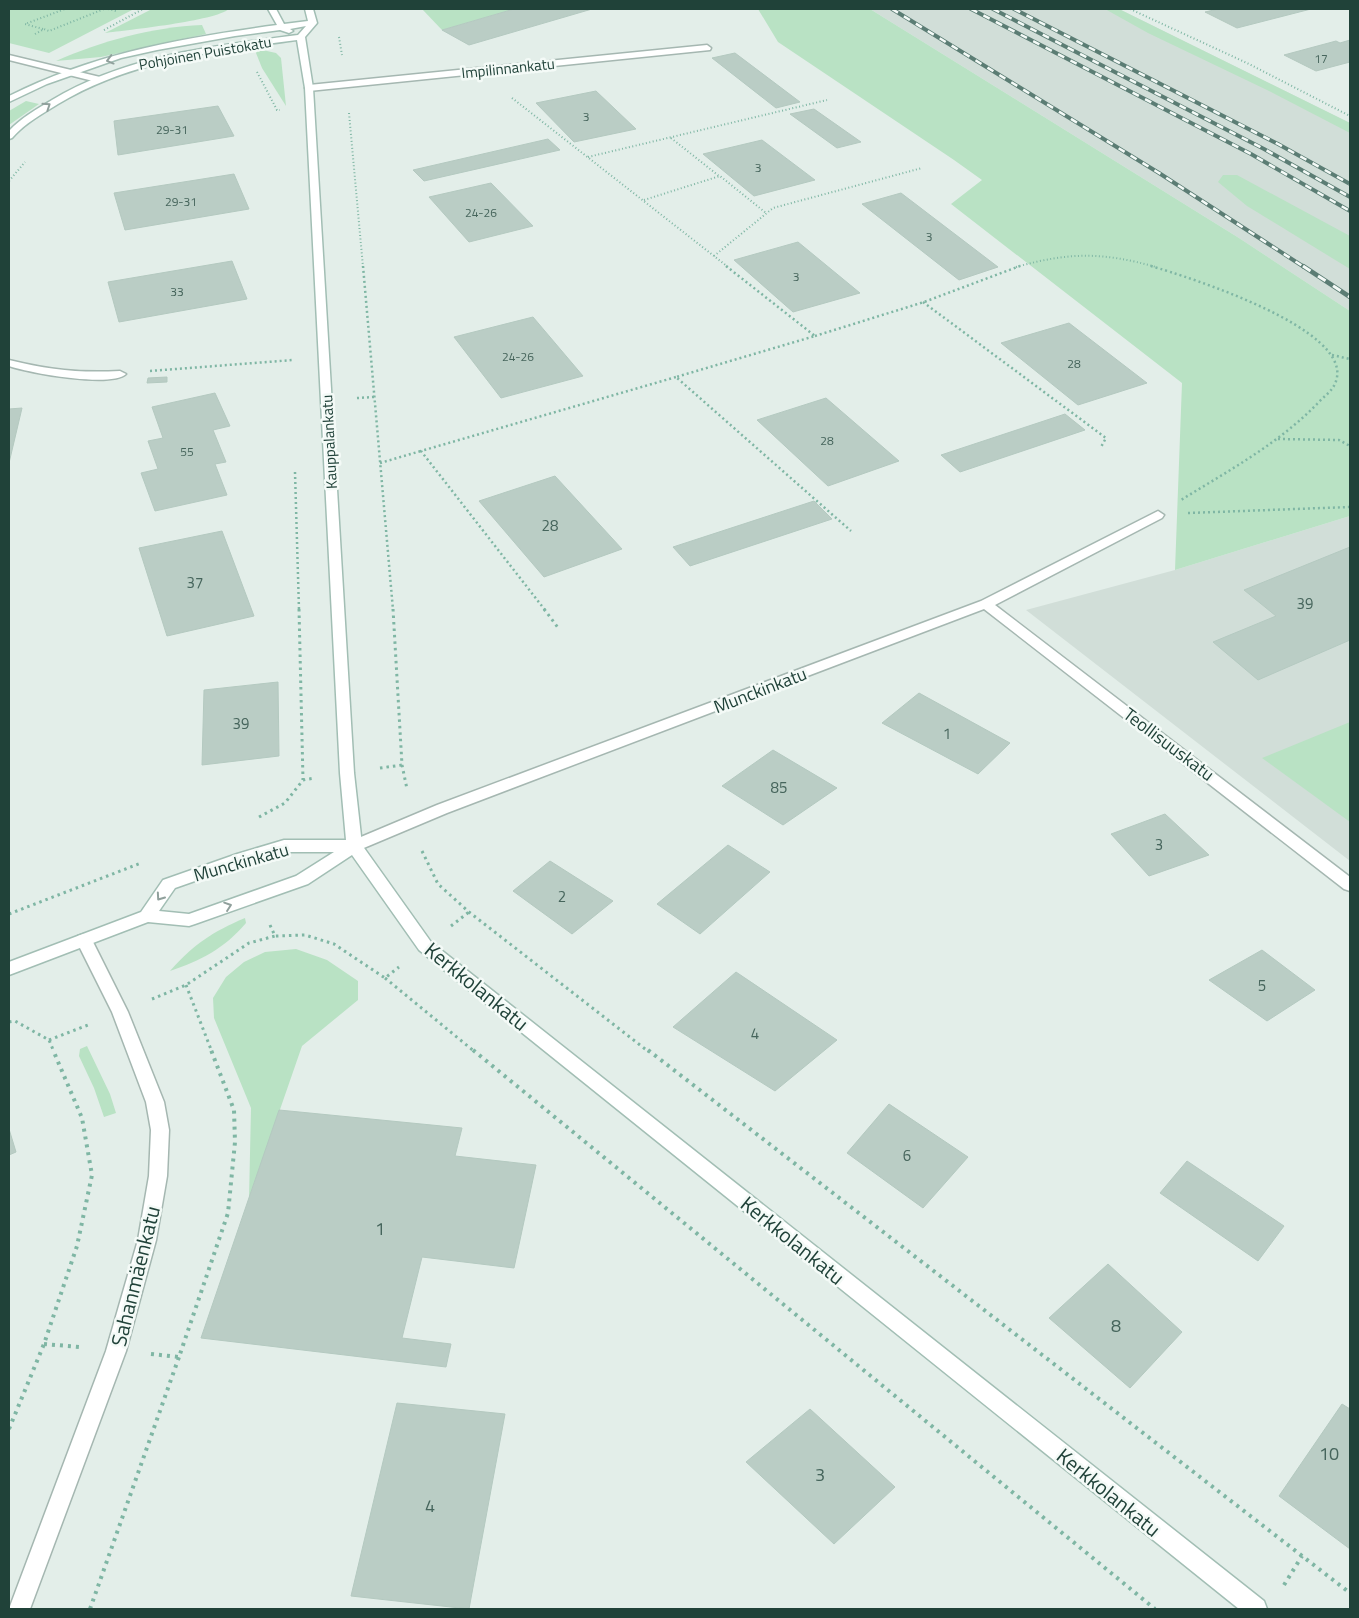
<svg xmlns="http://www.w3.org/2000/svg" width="1359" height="1618" viewBox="0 0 1359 1618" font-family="'Titillium Web',sans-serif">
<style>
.built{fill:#d1ded8}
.green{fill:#b9e2c4}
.building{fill:#bacdc5;stroke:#b4c9c0}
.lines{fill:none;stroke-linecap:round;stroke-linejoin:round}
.street-casing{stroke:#a5b7b1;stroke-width:3}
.secondary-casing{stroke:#a2beb4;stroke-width:3}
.path-far3{stroke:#7fb6a4;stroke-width:2;stroke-dasharray:1 2.5;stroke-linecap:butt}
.path-far2{stroke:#7fb6a4;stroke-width:2.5;stroke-dasharray:2 3;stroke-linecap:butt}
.path-far1{stroke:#7fb6a4;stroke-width:3;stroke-dasharray:2.5 4;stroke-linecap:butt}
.path{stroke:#7fb6a4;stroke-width:4;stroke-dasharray:3 5;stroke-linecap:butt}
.street{fill:#fff;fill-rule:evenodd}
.secondary{fill:#fff;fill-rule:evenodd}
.rail-far1-casing{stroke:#5b7d74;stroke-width:4}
.rail-casing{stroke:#5b7d74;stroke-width:4.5}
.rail-far1{stroke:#f4faf7;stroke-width:2.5;stroke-dasharray:7;stroke-linecap:butt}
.rail{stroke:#f4faf7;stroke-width:3;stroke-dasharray:9;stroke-linecap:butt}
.oneway{stroke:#90a09c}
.labels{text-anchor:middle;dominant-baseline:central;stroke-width:5;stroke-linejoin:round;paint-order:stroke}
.far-number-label{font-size:12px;fill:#46655c}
.far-street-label{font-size:15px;fill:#204239;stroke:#f4faf7}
.number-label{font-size:15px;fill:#46655c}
.street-label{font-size:18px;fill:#204239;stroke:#f4faf7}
.near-number-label{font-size:18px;fill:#46655c}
.near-street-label{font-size:21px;fill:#204239;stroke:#f4faf7}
</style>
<rect width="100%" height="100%" fill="#e3eee9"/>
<!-- built -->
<g class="built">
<path d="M870 9H1119L1350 123V311L1239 238Z"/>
<path d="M1350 516V861L1026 610 1175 570Z"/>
</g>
<!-- green -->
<g class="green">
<path d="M9 9H134L49 53 9 43Z"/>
<path d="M152 9H229C215 21 128 30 105 33Z"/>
<path d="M422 9H514L442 30Z"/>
<path d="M758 9H870L1239 238 1350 311V516L1175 570 1182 383 951 204 982 180 954 160 778 42Z"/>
<path d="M1105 9H1119L1350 123V133L1267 90 1148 33Z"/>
<path d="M202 25 206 34 101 57 56 61C101 41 153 27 202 25Z"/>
<path d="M258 49 276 53 281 58 286 106 262 68 256 53Z"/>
<path d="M26 101 39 104 9 125V111Z"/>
<path d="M1223 175H1237L1350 236V269L1247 206 1218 182Z"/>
<path d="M1350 722V822L1262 758Z"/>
<path d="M245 918 246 923C225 948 200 961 170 971 194 944 212 932 245 918Z"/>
<path d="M296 949 327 960 358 981V1000L302 1046 249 1199 251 1108 214 1018 213 998 226 977 244 962 265 952Z"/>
<path d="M87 1046 110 1094 116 1113 104 1117 94 1088 79 1056 80 1049Z"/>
</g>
<!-- building -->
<g class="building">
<path d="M514 9H592L469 45 442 30Z"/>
<path d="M1218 9H1311L1237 28 1205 12Z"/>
<path d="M1350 40V62L1316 71 1284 55 1336 41 1340 43Z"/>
<path d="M735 53 800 102 776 108 712 58Z"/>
<path d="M596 91 636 129 574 142 536 103Z"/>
<path d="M218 106 234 136 118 155 114 121Z"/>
<path d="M814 109 861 142 837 148 790 114Z"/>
<path d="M548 139 560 150 424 181 413 170Z"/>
<path d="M762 140 815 180 754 196 703 154Z"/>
<path d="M234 174 249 209 125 230 114 193Z"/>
<path d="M491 183 533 226 469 242 429 197Z"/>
<path d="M901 193 998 267 959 280 862 204Z"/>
<path d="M798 242 860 293 793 312 734 260Z"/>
<path d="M232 261 247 299 119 322 108 282Z"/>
<path d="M533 317 583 376 501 398 454 337Z"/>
<path d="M1069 323 1147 383 1078 405 1001 343Z"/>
<path d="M167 377V382L147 383 148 378Z"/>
<path d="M215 393 230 426 213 430 226 462 215 464 227 495 155 511 141 473 158 469 148 441 163 438 152 407Z"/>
<path d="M826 398 899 461 828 486 757 420Z"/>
<path d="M22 408 9 463V409Z"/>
<path d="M1065 414 1085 430 960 472 941 455Z"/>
<path d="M555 476 622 549 544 577 479 501Z"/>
<path d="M814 501 832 519 690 566 673 547Z"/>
<path d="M222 531 254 616 167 636 139 548Z"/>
<path d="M1350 547V640L1258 680 1213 642 1276 616 1244 590Z"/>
<path d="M278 682 279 756 202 765 204 690Z"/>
<path d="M919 693 1010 743 978 774 882 723Z"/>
<path d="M773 750 837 788 783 825 722 786Z"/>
<path d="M1165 814 1209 855 1149 876 1111 834Z"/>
<path d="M728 845 770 872 700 934 657 904Z"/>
<path d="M550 861 613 901 572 934 513 891Z"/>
<path d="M1262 950 1315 990 1267 1021 1209 980Z"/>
<path d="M736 972 837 1040 775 1091 673 1027Z"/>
<path d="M889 1104 968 1157 923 1208 847 1153Z"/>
<path d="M279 1110 462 1128 455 1156 536 1165 514 1268 422 1257 402 1338 451 1344 446 1367 201 1338Z"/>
<path d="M9 1129 16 1152 9 1155Z"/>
<path d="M1187 1161 1284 1226 1258 1261 1160 1193Z"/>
<path d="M1108 1264 1182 1332 1130 1388 1049 1318Z"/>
<path d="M397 1403 505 1414 469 1609 351 1596Z"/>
<path d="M1342 1404 1350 1409V1549L1279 1496Z"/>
<path d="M810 1409 895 1487 834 1544 746 1462Z"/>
</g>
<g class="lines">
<!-- street casing -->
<g class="street-casing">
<g id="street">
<path d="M707 45 711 48 710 50 309 91 305 88 309 85Z"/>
<path d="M9 55 100 77 101 79 97 82 9 60Z"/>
<path d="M9 360C50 370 78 373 120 371L126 374C111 388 29 373 9 366Z"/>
<path d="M1158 511 1164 515 1162 518 995 605 1350 877V891L1344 889 984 609 447 813 359 850 354 852 349 850 346 846 349 842 437 805 981 601Z"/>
<path d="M84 934 90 936 128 1012 164 1102 169 1130 167 1176 156 1240 126 1351 30 1609H9L106 1351 138 1240 149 1176 151 1130 146 1102 112 1012 76 940 78 936Z"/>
</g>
</g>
<!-- secondary casing -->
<g class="secondary-casing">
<path id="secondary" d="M268 9H276L284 24 308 21 305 9H313L317 23 305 37 313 88 354 773 362 845 431 942 1264 1601 1267 1609H1239L419 950 352 855 308 884 195 924 189 926 148 922 9 975V962L141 912 163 880 237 854 284 840H346L340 773 305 88 297 40C215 51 131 60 58 104 42 114 25 123 12 138L9 139V131C21 118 37 109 52 100 127 55 214 46 298 35L306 26 290 29 293 31 289 33 280 30 235 36 157 50 121 58 47 84 9 102V96C95 53 182 38 277 25ZM284 852H334L296 876 189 914 159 911 175 888 246 863Z"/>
</g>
<!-- path-far3 -->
<g class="path-far3">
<path d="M108 9 116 11"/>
<path d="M1130 9 1247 63 1350 116"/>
<path d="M43 29 25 24 65 9"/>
<path d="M104 30 143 9"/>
<path d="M35 34 44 29 49 31 104 9"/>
<path d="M339 37 342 55"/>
<path d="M257 72 277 110H280"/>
<path d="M512 98 728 267"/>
<path d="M349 113 363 267"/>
<path d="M671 138 719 176"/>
<path d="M588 157 827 100"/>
<path d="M9 181 25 162"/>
<path d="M644 200 720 176 766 213"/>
<path d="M714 256 773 208 922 168"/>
<path d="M1016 267C1070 252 1102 252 1156 267"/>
</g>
<!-- path-far2 -->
<g class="path-far2">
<path d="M363 266 393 610"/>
<path d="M726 266 815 336 676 377 851 531"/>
<path d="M1151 266C1188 277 1354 329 1336 381 1333 391 1324 396 1317 404 1278 444 1228 471 1181 500"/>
<path d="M923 302 1106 438 1101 447"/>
<path d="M815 336 924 302 1020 266"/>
<path d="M1332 355 1350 359"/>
<path d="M150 371 293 360"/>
<path d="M357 398 374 397"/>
<path d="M1278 439 1339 440 1350 446"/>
<path d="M380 463 421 451"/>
<path d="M295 472 299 610"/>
<path d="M1188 513 1350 507"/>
<path d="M545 610 421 451 676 377"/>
</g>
<!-- path-far1 -->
<g class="path-far1">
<path d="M299 609 303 780"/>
<path d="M393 609 402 765 407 789"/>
<path d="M544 609 559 629"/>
<path d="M380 768 402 765"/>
<path d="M259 817 285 803 303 780 315 778"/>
<path d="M422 851 438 884 469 912 649 1052"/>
<path d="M9 914 141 863"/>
<path d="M270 925 275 936 305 935 334 944 385 978 399 967"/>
<path d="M451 926 469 912"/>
<path d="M385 978 475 1052"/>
<path d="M186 985 212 1052"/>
<path d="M152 999 186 985 249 943 275 936"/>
<path d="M9 1022 15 1021 49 1040 54 1052"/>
<path d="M49 1040 88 1025"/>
</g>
<!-- path -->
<g class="path">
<path d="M473 1050 1155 1609"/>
<path d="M648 1050 1350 1593"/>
<path d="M44 1344 80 1347"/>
<path d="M151 1354 179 1357 228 1213 235 1142 234 1110 211 1050"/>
<path d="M9 1429 44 1344 77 1246 92 1175 82 1118 53 1050"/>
<path d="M1284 1585 1302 1556"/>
<path d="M90 1609 179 1357"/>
</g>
<!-- street -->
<use href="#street" class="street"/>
<!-- secondary -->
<use href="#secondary" class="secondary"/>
<!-- rail-far1 casing -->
<g class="rail-far1-casing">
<g id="rail-far1">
<path d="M892 9 1159 173 1304 267"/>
<path d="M971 9 1251 154 1350 211"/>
<path d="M993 9 1264 149 1350 197"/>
<path d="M1014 9 1278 144 1350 184"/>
</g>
</g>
<!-- rail casing -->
<g class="rail-casing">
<path id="rail" d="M1303 266 1350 297"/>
</g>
<!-- rail-far1 -->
<use href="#rail-far1" class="rail-far1"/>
<!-- rail -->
<use href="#rail" class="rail"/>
</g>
<!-- one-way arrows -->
<defs><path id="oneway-chevron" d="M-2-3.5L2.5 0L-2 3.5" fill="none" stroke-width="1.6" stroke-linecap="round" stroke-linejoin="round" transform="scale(1.25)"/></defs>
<g class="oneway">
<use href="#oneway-chevron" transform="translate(110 60) rotate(165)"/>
<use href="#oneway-chevron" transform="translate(47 106) rotate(-34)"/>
<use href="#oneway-chevron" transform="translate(160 897) rotate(125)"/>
<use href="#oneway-chevron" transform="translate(228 906) rotate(-19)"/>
</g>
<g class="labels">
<!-- far-number labels -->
<g class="far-number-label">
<text x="1321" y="58">17</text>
<text x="586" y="116">3</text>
<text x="172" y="129">29-31</text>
<text x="758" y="167">3</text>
<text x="181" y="201">29-31</text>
<text x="481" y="212">24-26</text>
<text x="929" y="236">3</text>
<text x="796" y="276">3</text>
<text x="177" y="291">33</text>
<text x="518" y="356">24-26</text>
<text x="1074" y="363">28</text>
<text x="827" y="440">28</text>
<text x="187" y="451">55</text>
</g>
<!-- far-street labels -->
<g class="far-street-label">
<text transform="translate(205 53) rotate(-10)">Pohjoinen Puistokatu</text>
<text transform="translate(508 68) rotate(-6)">Impilinnankatu</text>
<text transform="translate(329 442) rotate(-93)">Kauppalankatu</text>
</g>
<!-- number labels -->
<g class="number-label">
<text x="550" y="525">28</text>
<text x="195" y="582">37</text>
<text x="1305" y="603">39</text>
<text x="241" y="723">39</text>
<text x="947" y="733">1</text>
<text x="779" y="787">85</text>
<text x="1159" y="844">3</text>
<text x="562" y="896">2</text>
<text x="1262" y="985">5</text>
<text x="755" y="1033">4</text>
<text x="907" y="1155">6</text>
</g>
<!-- street labels -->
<g class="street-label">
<text transform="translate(760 690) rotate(-21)">Munckinkatu</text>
<text transform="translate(1169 744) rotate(37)">Teollisuuskatu</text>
<text transform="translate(241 862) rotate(-16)">Munckinkatu</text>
</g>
<!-- near-number labels -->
<g class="near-number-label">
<text x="380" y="1228">1</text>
<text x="1116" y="1325">8</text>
<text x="1329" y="1453">10</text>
<text x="820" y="1474">3</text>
<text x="430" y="1505">4</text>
</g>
<!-- near-street labels -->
<g class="near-street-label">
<text transform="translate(477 986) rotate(39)">Kerkkolankatu</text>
<text transform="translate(793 1240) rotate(39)">Kerkkolankatu</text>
<text transform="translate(135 1276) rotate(-76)">Sahanmäenkatu</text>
<text transform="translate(1109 1492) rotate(39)">Kerkkolankatu</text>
</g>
</g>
<!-- border -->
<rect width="1359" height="1618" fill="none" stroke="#204239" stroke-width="20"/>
</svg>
